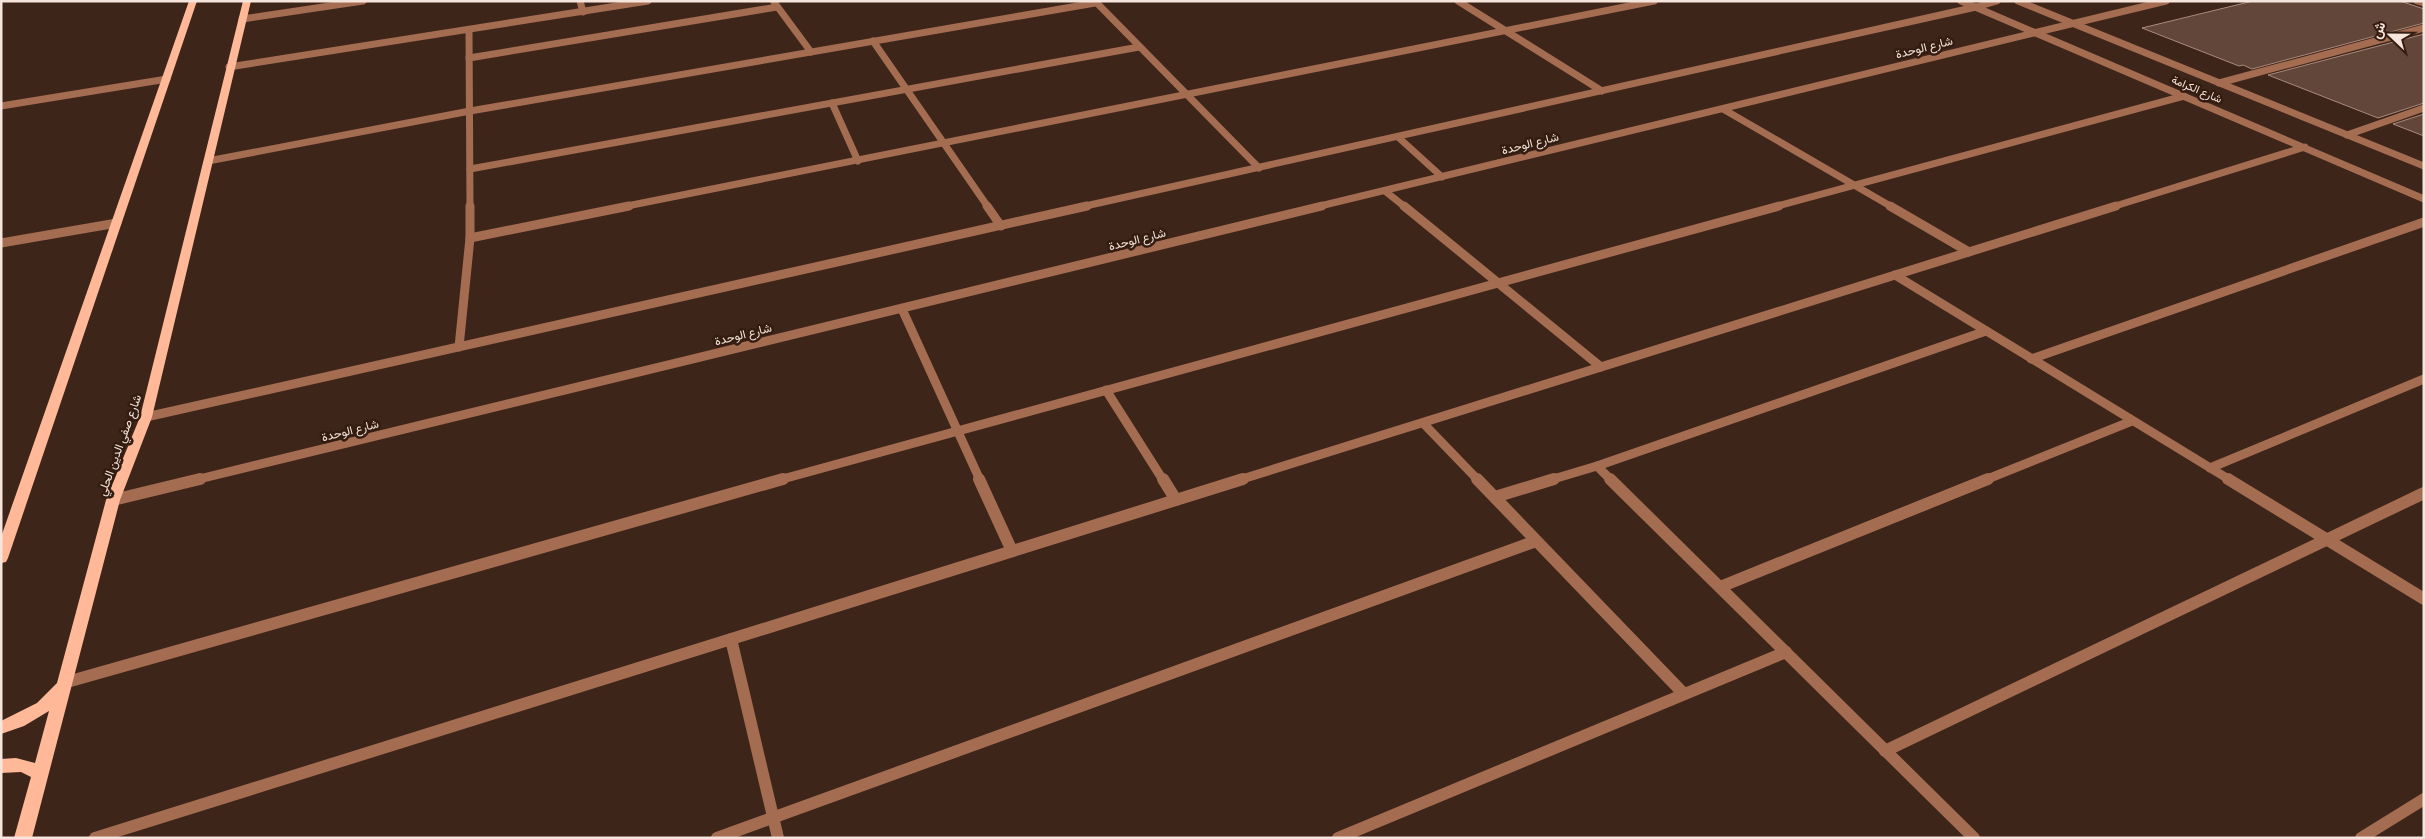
<svg xmlns="http://www.w3.org/2000/svg" width="2425" height="839" viewBox="0 0 2425 839" font-family="'PT Sans Narrow',Vazirmatn,sans-serif">
<style>
.building{fill:#614639;stroke:#a98a7c}
.lines{fill:none;stroke-linecap:round;stroke-linejoin:round}
.pedestrian{stroke:#a46c51;stroke-width:7}
.minor-far2{stroke:#a46c51;stroke-width:7}
.minor-far1{stroke:#a46c51;stroke-width:9}
.minor{stroke:#a46c51;stroke-width:12}
.tertiary-far2{stroke:#a46c51;stroke-width:7}
.tertiary-far1{stroke:#a46c51;stroke-width:9}
.tertiary{stroke:#a46c51;stroke-width:12}
.primary{fill:#ffb998;fill-rule:evenodd}
.labels{text-anchor:middle;dominant-baseline:central;stroke-width:5;stroke-linejoin:round;paint-order:stroke}
.far-street-label{font-size:11px;fill:#f6e5dd;stroke:#341c10}
.street-label{font-size:12px;fill:#f6e5dd;stroke:#341c10}
</style>
<rect width="100%" height="100%" fill="#3e2519"/>
<!-- building -->
<g class="building">
<path d="M2253 1H2400L2424 9V23L2252 69 2243 65 2239 66 2142 28Z"/>
<path d="M2424 34V103L2378 118 2268 75Z"/>
<path d="M2424 114V136L2393 124Z"/>
</g>
<g class="lines">
<!-- pedestrian -->
<g class="pedestrian">
<path d="M2018 1 2424 166"/>
<path d="M1976 7 1997 1"/>
</g>
<!-- minor-far2 -->
<g class="minor-far2">
<path d="M580 1 583 12"/>
<path d="M1095 1 1259 168"/>
<path d="M1458 1 1602 91"/>
<path d="M2417 1 2424 3"/>
<path d="M774 2 811 52"/>
<path d="M242 19 363 1"/>
<path d="M469 30 470 207"/>
<path d="M873 41 988 207"/>
<path d="M469 58 777 7"/>
<path d="M229 67 648 1"/>
<path d="M2219 83 2424 28"/>
<path d="M832 103 858 161"/>
<path d="M1 106 167 79"/>
<path d="M1723 109 1892 207"/>
<path d="M2347 135 2424 108"/>
<path d="M208 161 470 111 1095 3"/>
<path d="M470 169 1139 47"/>
<path d="M1385 191 1405 207"/>
<path d="M622 207 1654 1"/>
<path d="M1774 207 2184 96"/>
<path d="M2112 207 2305 147"/>
</g>
<!-- minor-far1 -->
<g class="minor-far1">
<path d="M987 206 1001 226"/>
<path d="M1404 206 1601 367"/>
<path d="M1890 206 1969 252"/>
<path d="M470 238 629 206"/>
<path d="M1 243 117 223"/>
<path d="M1895 275 2230 480"/>
<path d="M902 309 980 480"/>
<path d="M459 347 470 238V206"/>
<path d="M2031 359 2424 222"/>
<path d="M1106 390 1163 480"/>
<path d="M1423 423 1478 480"/>
<path d="M1597 466 1611 480"/>
<path d="M2210 468 2424 379"/>
<path d="M779 480 1779 206"/>
<path d="M1239 480 2116 206"/>
<path d="M1550 480 1597 466 1986 331"/>
<path d="M1985 480 2132 421"/>
</g>
<!-- minor -->
<g class="minor">
<path d="M979 479 1012 551"/>
<path d="M1163 479 1176 500"/>
<path d="M1477 479 1684 694"/>
<path d="M1610 479 1974 838"/>
<path d="M2228 479 2424 599"/>
<path d="M1495 497 1554 479"/>
<path d="M1720 587 1988 479"/>
<path d="M731 639 778 838"/>
<path d="M67 682 783 479"/>
<path d="M1885 751 2424 493"/>
<path d="M95 838 1243 479"/>
<path d="M717 838 1536 541"/>
<path d="M1338 838 1786 652"/>
<path d="M2361 838 2424 799"/>
</g>
<!-- tertiary-far2 -->
<g class="tertiary-far2">
<path d="M1961 1 2424 199"/>
<path d="M1398 137 1442 177"/>
<path d="M1081 207 1976 7"/>
<path d="M1316 207 2166 1"/>
</g>
<!-- tertiary-far1 -->
<g class="tertiary-far1">
<path d="M146 417 1087 206"/>
<path d="M195 480 1322 206"/>
</g>
<!-- tertiary -->
<path class="tertiary" d="M113 500 200 479"/>
<!-- primary -->
<g class="primary">
<path d="M189 1H197L8 558 6 562 1 563V537Z"/>
<path d="M243 1H251L152 417 120 500 32 838H14L31 777 21 772 1 773V759L16 758 35 763 49 711 24 726 1 734V721L37 703 57 683 106 500 140 417Z"/>
</g>
</g>
<g class="labels">
<!-- far-street labels -->
<g class="far-street-label">
<text transform="translate(2197 89) rotate(23)">شارع الكرامة</text>
</g>
<!-- street labels -->
<g class="street-label">
<text transform="translate(1924 47) rotate(-14)">شارع الوحدة</text>
<text transform="translate(1530 143) rotate(-14)">شارع الوحدة</text>
<text transform="translate(1137 239) rotate(-14)">شارع الوحدة</text>
<text transform="translate(743 334) rotate(-14)">شارع الوحدة</text>
<text transform="translate(350 430) rotate(-14)">شارع الوحدة</text>
<text transform="translate(119 445) rotate(-70)">شارع صفي الدين الحلي</text>
</g>
</g>
<!-- border -->
<rect width="2425" height="839" fill="none" stroke="#f6e5dd" stroke-width="5"/>
<!-- north arrow -->
<g transform="translate(2390 35) rotate(292)" stroke="#341c10" stroke-width="4" paint-order="stroke">
<path d="M0-4L9 19L0 12L-9 19Z" fill="#f6e5dd"/>
<text y="-8" font-size="14" font-weight="bold" text-anchor="middle" fill="#f6e5dd">ش</text>
</g>
</svg>
